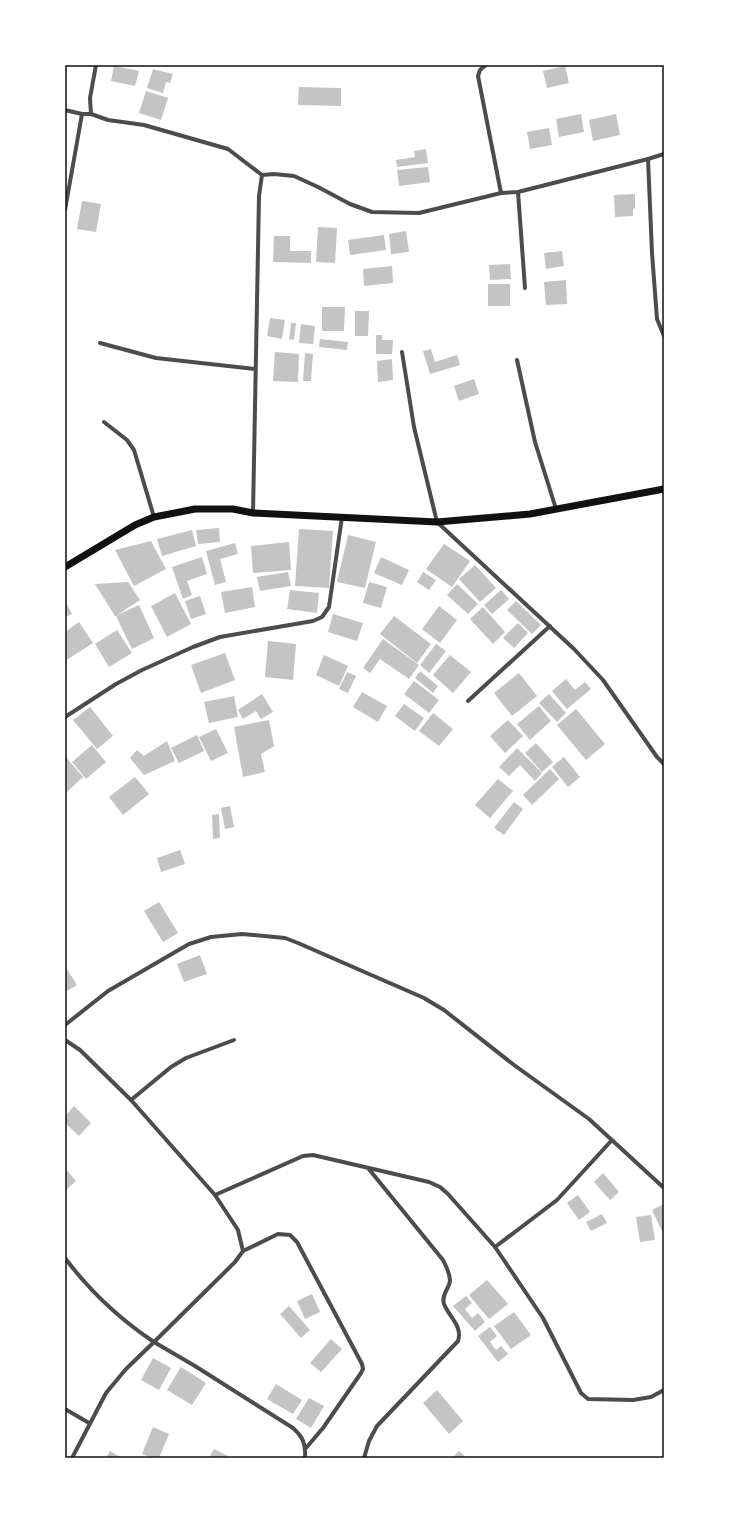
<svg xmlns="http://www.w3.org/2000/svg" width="729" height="1523" viewBox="0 0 729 1523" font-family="'Roboto Condensed',sans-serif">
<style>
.building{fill:#c4c4c4}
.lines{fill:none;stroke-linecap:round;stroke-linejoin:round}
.minor{stroke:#4c4c4c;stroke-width:4}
.secondary{stroke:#111;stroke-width:7}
.neatline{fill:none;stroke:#111;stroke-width:1.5}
</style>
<rect width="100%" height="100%" fill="#fff"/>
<!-- building -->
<g class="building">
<path d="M114 66 139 71 135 86 111 81Z"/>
<path d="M565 66 569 83 547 88 543 71Z"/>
<path d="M153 69 173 74 170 83 166 82 163 93 147 88Z"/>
<path d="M299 87 341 88V106L298 105Z"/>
<path d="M146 91 168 98 161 120 139 113Z"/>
<path d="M581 114 584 132 559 137 556 119Z"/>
<path d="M616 114 620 135 593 141 589 120Z"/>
<path d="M549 128 552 145 530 149 527 132Z"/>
<path d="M426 149 428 163 397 167 396 160 415 157 414 151Z"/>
<path d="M428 167 430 182 399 186 397 170Z"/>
<path d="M635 194V208L633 209V216L615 217 614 195Z"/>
<path d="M82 201 101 204 96 232 77 229Z"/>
<path d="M318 227 337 228 335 263 316 262Z"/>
<path d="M406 231 409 252 391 254 389 234Z"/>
<path d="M384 235 386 250 350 255 348 240Z"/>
<path d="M274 236H290V251H311V263L273 262Z"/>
<path d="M562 251 564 266 546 269 544 253Z"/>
<path d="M510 264 511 279 490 280 489 265Z"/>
<path d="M392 266 393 283 364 286 363 269Z"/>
<path d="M566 280 567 304 546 305 544 282Z"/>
<rect x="488" y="284" width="22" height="22"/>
<path d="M322 307H345L344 331H322Z"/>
<path d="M355 311H369L368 336H355Z"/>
<path d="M270 318 285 320 282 339 267 336Z"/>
<path d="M291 323H296L294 340 289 339Z"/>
<path d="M301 324 315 326 313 344 299 343Z"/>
<path d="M376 335H382V340H393L392 354H376Z"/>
<path d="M320 339 348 342 347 350 319 347Z"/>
<path d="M431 349 435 362 457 355 460 365 430 374 423 351Z"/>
<path d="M275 352 299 354 298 382 273 381Z"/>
<path d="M305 353 313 354 311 381H303Z"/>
<path d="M392 359 393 380 378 382 377 361Z"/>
<path d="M474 379 479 394 459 401 454 386Z"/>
<path d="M219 528 220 542 198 544 196 530Z"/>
<path d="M299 529 333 531 329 588 295 586Z"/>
<path d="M192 530 196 546 162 556 157 539Z"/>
<path d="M348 535 376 542 365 588 337 582Z"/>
<path d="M151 541 166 569 134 586 115 550Z"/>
<path d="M289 542 291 570 253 573 251 546Z"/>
<path d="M235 543 238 554 220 559 226 582 215 585 206 551Z"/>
<path d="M444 544 470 561 452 587 426 569Z"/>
<path d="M202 557 207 574 187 581 192 595 183 599 172 567Z"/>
<path d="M381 557 409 570 402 585 374 573Z"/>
<path d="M475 565 496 588 480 602 459 579Z"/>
<path d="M288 572 291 586 260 591 257 577Z"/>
<path d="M423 572 436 580 429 590 417 582Z"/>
<path d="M128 582 140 600 117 615 139 605 154 638 132 649 116 616H115L95 584Z"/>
<path d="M369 582 387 587 381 608 363 603Z"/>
<path d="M457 584 478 604 468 614 447 595Z"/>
<path d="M252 587 255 607 225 613 221 592Z"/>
<path d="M290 590 319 593 317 613 287 609Z"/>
<path d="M501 590 509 599 492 614 484 605Z"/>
<path d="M175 593 191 624 167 637 151 606Z"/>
<path d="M200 596 206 614 191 619 185 601Z"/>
<path d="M65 601 72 614 65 617Z"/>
<path d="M516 601 541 625 532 634 507 610Z"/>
<path d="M439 606 457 620 440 643 422 629Z"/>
<path d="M483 607 505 632 493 644 470 619Z"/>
<path d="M333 614 363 623 357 641 328 632Z"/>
<path d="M394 616 431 644 417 663 380 634Z"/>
<path d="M79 622 93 643 65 661V632Z"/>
<path d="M518 623 528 633 514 648 503 638Z"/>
<path d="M117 630 132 653 109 667 95 644Z"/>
<path d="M383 639 419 665 409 679 380 659 370 673 363 668Z"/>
<path d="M268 641 296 644 293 680 265 677Z"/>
<path d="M436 644 446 651 429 673 420 665Z"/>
<path d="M225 653 235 680 201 693 191 665Z"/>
<path d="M324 655 348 666 339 686 316 675Z"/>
<path d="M450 655 471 672 453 693 433 675Z"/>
<path d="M420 671 438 686 433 693 415 678Z"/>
<path d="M347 672 356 676 348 693 339 689Z"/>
<path d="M519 673 537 696 512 716 494 693Z"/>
<path d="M566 679 575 690 585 682 591 689 567 709 552 691Z"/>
<path d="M414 681 439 700 429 713 404 694Z"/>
<path d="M362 692 387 706 378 722 353 707Z"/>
<path d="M262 694 273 712 261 719 256 711 243 719 238 710Z"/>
<path d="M549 694 566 713 557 722 539 703Z"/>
<path d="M234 696 238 717 209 723 204 702Z"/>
<path d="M404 704 424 718 415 731 395 716Z"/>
<path d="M539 706 551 721 530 740 517 724Z"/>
<path d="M90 707 113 736 97 749 73 720Z"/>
<path d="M576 709 605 744 586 760 557 725Z"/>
<path d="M433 713 453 729 439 746 419 731Z"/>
<path d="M269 720 274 746 261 754 265 772 243 777 234 727Z"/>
<path d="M508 720 523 736 505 753 490 736Z"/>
<path d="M216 729 228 753 211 761 199 737Z"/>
<path d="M197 735 204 751 179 763 171 748Z"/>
<path d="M167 741 175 761 144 775 130 758 137 750 144 756Z"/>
<path d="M536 743 553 762 542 772 525 753Z"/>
<path d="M92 745 106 762 86 779 72 762Z"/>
<path d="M517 748 542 773 535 781 520 765 509 776 499 767Z"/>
<path d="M65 756 83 777 65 794Z"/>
<path d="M564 757 580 777 568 787 552 767Z"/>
<path d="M550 769 559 779 532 805 523 795Z"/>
<path d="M135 777 149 794 123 815 109 797Z"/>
<path d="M498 779 513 791 490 818 475 805Z"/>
<path d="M514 802 523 809 504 835 494 828Z"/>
<path d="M230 806 234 827 225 829 221 808Z"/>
<path d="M219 814 220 838 213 839 212 815Z"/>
<path d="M180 850 185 864 161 872 157 858Z"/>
<path d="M159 902 178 933 163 942 144 911Z"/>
<path d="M200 955 207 974 184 982 177 964Z"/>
<path d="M65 966 77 985 65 992Z"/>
<path d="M74 1106 91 1123 79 1136 65 1123V1116Z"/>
<path d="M65 1168 76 1181 65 1191Z"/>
<path d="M603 1173 619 1192 610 1200 594 1182Z"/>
<path d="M578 1195 590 1212 579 1220 567 1203Z"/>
<path d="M664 1204V1232L663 1233 652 1210Z"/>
<path d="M602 1214 607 1223 591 1231 586 1222Z"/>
<path d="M651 1215 655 1240 640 1242 636 1217Z"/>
<path d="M487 1280 508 1304 489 1319 469 1295Z"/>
<path d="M312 1294 320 1312 305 1319 297 1301Z"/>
<path d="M466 1296 472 1303 465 1309 472 1318 478 1313 485 1322 475 1331 453 1306Z"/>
<path d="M289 1306 310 1330 301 1338 280 1314Z"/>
<path d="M514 1312 531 1335 511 1349 494 1326Z"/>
<path d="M490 1327 497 1336 490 1342 496 1350 501 1346 508 1354 498 1362 478 1336Z"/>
<path d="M331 1339 342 1349 321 1372 310 1363Z"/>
<path d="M153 1358 171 1368 159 1390 141 1380Z"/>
<path d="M181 1367 206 1383 192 1405 167 1390Z"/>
<path d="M276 1384 302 1400 293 1414 267 1399Z"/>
<path d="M437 1390 463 1421 449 1434 423 1403Z"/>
<path d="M309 1398 324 1406 311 1428 296 1419Z"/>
<path d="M153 1427 169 1434 159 1458H152L142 1454Z"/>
<path d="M214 1449 232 1458H209Z"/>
<path d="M110 1451 122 1458H106Z"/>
<path d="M459 1451 467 1458H452Z"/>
</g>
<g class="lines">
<!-- minor -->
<g class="minor">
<path d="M96 65 90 98 91 114 108 120 144 125 228 149 262 175 259 196 253 513"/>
<path d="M486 65 480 70 478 76 501 193"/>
<path d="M65 110 82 114H91"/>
<path d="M648 159 652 253 657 319 664 336"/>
<path d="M262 175 274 174 294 176 318 187 350 204 372 212 419 213 501 193 518 192 648 159 664 154"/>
<path d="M518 192 525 288"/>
<path d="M65 210 82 114"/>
<path d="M100 343 156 358 255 369"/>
<path d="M402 352 414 427 437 522 574 649 603 680 657 757 664 764"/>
<path d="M517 360 535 442 556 509"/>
<path d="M104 422 127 440 134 450 154 517"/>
<path d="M468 701 550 626"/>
<path d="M65 717 116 684 142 670 193 647 220 637 313 621 322 617 329 607 342 517"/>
<path d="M65 1025 108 991 189 944 211 937 242 934 285 938 298 943 424 998 444 1010 514 1065 589 1119 664 1188"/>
<path d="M65 1040 80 1050 131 1100 215 1195 238 1230 243 1251 235 1262 154 1342 195 1366 293 1428C303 1437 306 1444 305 1458"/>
<path d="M131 1100 171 1067 186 1058 234 1040"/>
<path d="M215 1195 303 1156 313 1155 429 1182 440 1187 448 1194 495 1247 543 1318 581 1393 588 1399 633 1400 651 1397 664 1390"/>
<path d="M495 1247 557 1200 612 1140"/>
<path d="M243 1251 278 1234 290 1235 297 1242 362 1364 363 1369 361 1373 323 1428 306 1448"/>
<path d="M65 1258C89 1290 121 1320 154 1342L126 1369 106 1393 72 1458"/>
<path d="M65 1409 89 1423"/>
<path d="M364 1458 369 1441 377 1426 458 1341C463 1326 449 1317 444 1304 441 1295 449 1289 450 1281 450 1273 446 1266 443 1260L368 1168"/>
</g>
<!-- secondary -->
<path class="secondary" d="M65 567 135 525 154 517 195 509H233L253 513 437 522 530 514 664 489"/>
</g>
<!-- border -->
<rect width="729" height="1523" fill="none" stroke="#ffffff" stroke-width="132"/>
<rect x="66" y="66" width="597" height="1391" class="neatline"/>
</svg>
